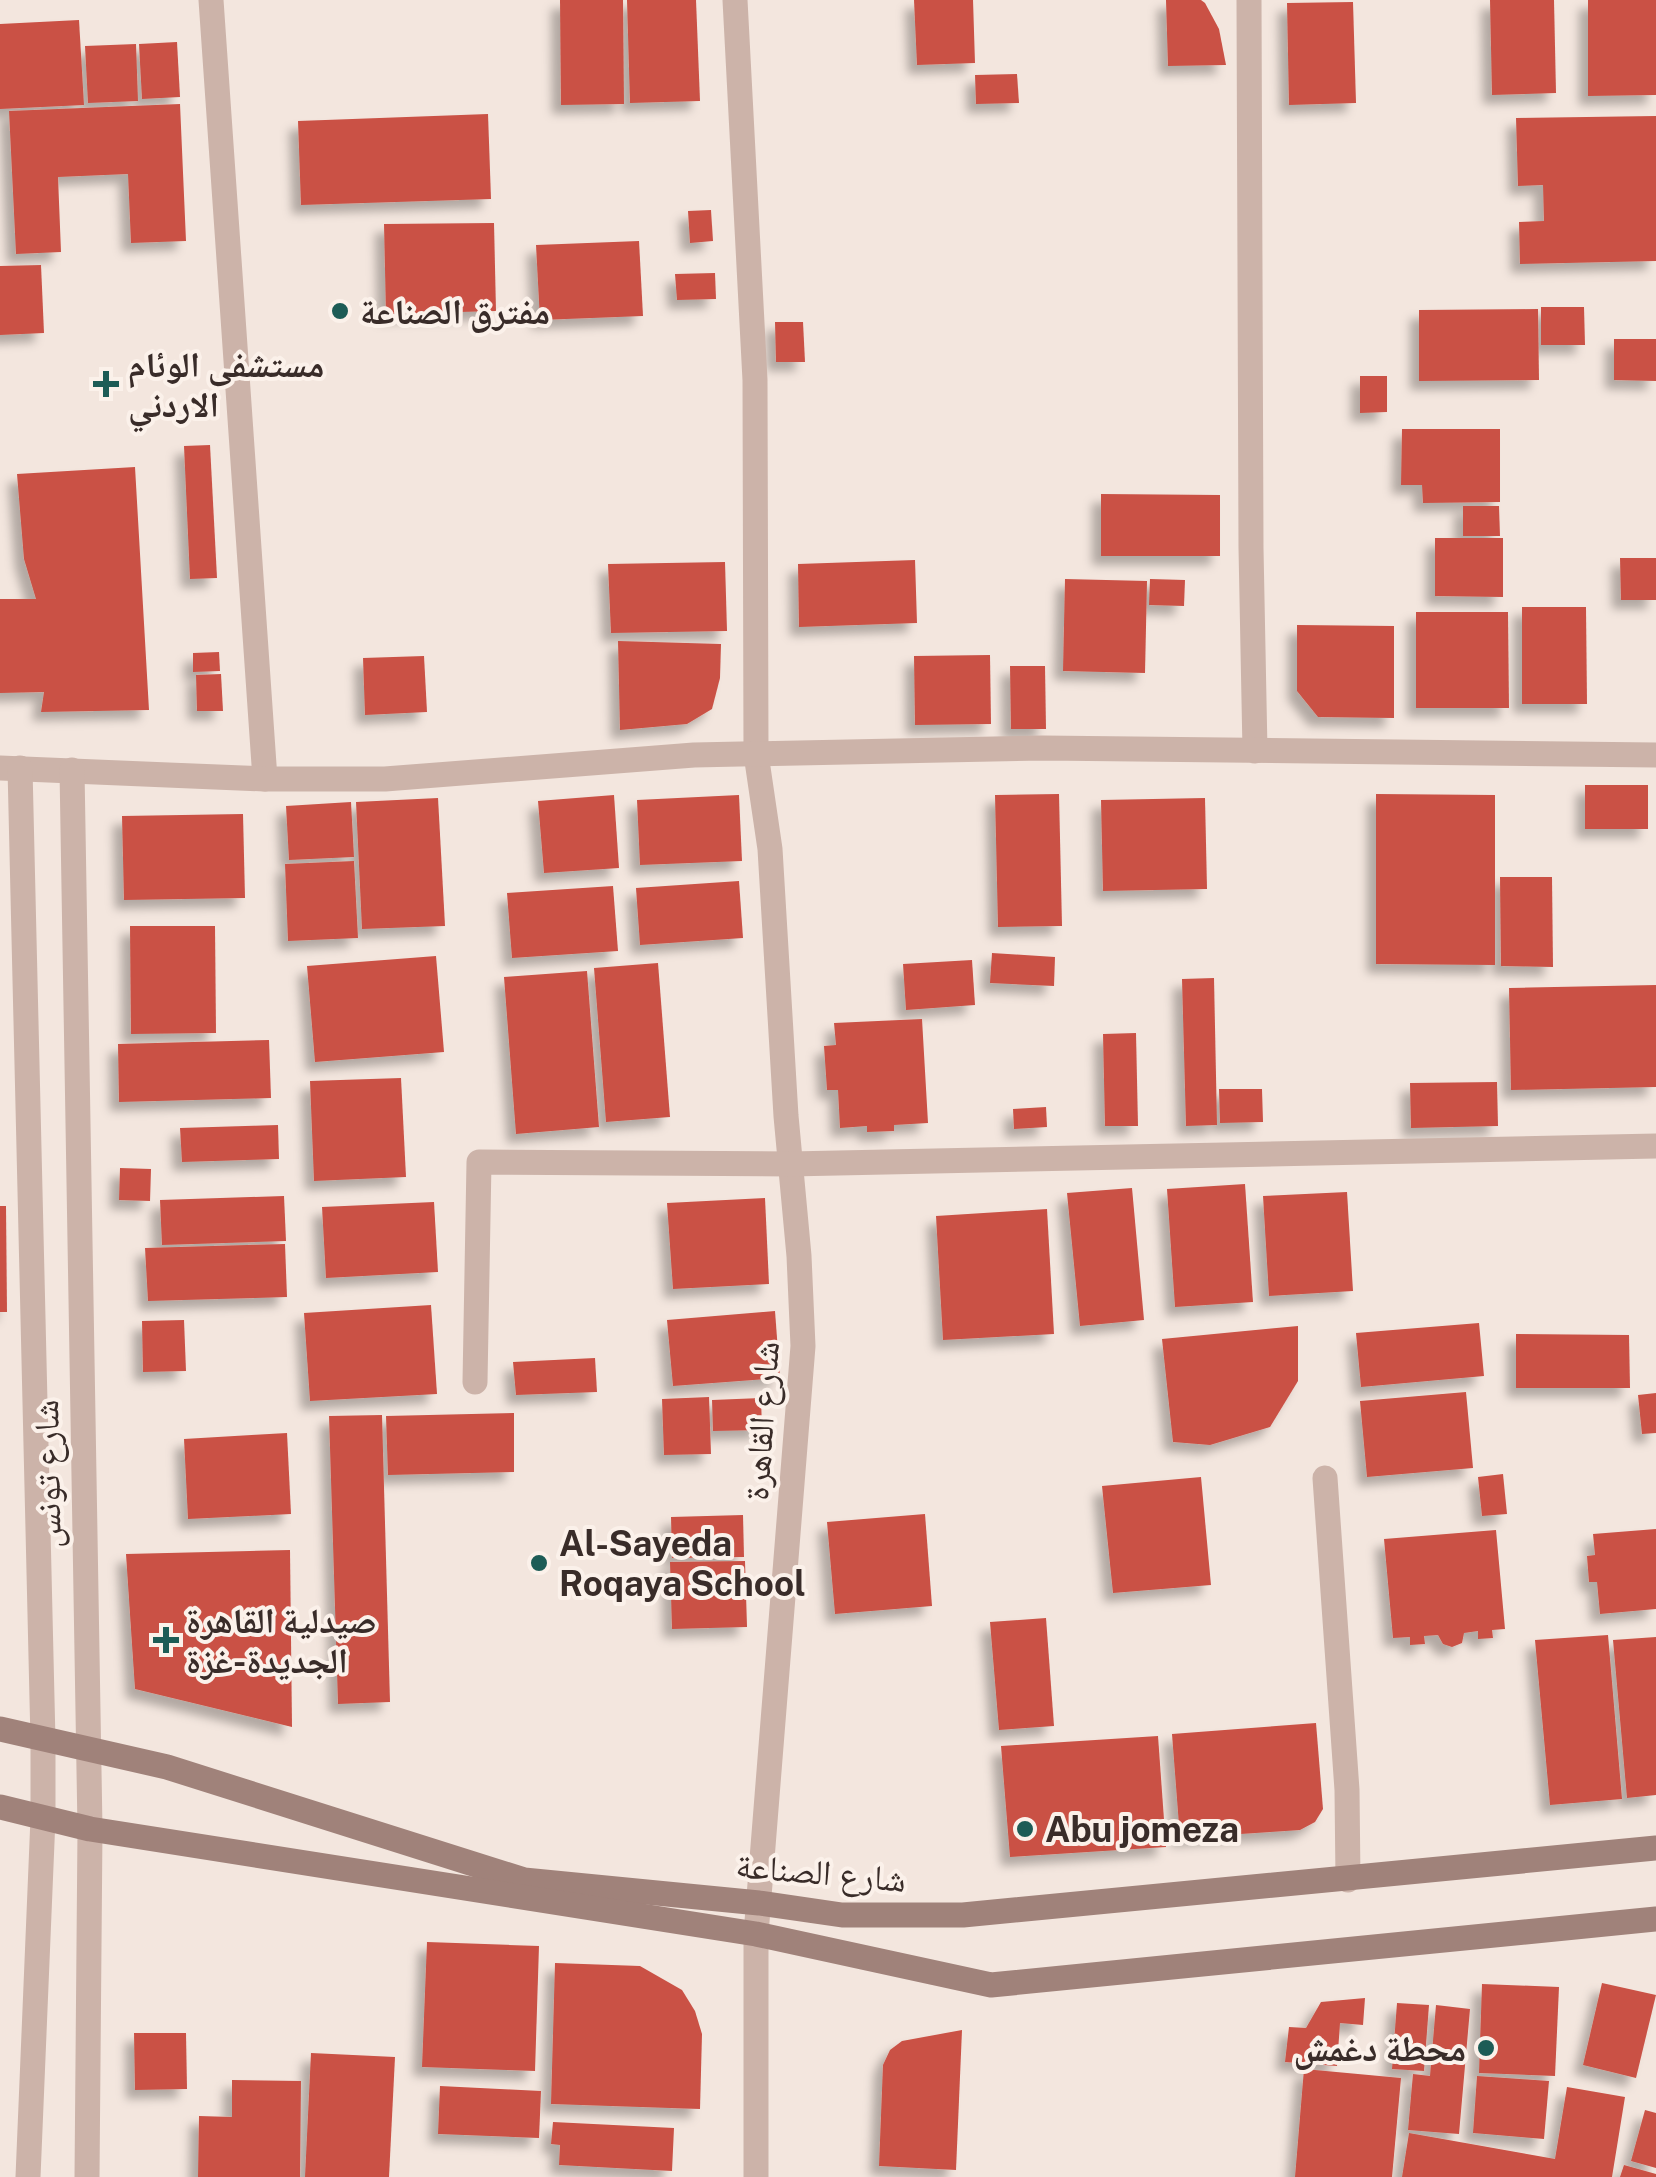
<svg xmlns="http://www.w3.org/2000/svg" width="1656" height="2177" viewBox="0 0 1656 2177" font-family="'Public Sans','Noto Naskh Arabic',sans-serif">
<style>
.building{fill:#ca5145;filter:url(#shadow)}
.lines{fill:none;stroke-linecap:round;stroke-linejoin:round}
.service{stroke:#ccb3a9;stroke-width:25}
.minor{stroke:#ccb3a9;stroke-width:25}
.secondary{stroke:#a0827a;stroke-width:25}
.poi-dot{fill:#1d5c56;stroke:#fbf1ea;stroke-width:4}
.labels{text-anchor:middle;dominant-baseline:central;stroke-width:8;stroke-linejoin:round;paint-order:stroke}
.poi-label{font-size:35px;font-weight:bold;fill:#392c29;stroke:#fbf1ea;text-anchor:start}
.street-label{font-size:35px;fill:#392c29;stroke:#fbf1ea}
</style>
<defs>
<filter id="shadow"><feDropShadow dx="-9" dy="9" stdDeviation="5" flood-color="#0004"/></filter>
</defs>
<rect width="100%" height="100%" fill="#f3e6de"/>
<!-- building -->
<g class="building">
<path d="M560 0H623L624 104 561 105Z"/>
<path d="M627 0H696L700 101 630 103Z"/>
<path d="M914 0H973L975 63 917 65Z"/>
<path d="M1166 0H1201L1205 3 1219 29 1226 65 1168 66Z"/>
<path d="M1490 0H1554L1556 93 1492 95Z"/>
<path d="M1588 0H1656V95L1588 96Z"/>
<path d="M1353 2 1356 103 1289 105 1287 3Z"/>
<path d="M79 20 84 105 0 109V24Z"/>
<path d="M177 42 180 97 142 99 139 44Z"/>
<path d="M136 44 138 101 88 103 85 46Z"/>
<path d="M1017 74 1019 103 976 104 975 75Z"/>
<path d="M180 104 186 241 131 243 128 174 58 177 61 252 16 254 9 111Z"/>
<path d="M488 114 491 199 301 205 298 121Z"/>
<path d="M1656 116V261L1520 264 1519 222 1544 221 1543 185 1518 186 1516 118Z"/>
<path d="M711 210 713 241 690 243 688 211Z"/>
<path d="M494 223 496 311 386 314 384 224Z"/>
<path d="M639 241 643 316 540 320 536 245Z"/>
<path d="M41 265 44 333 0 335V266Z"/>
<path d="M715 273 716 299 677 300 675 274Z"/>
<path d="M1541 307H1584L1585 345H1541Z"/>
<path d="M1538 309 1539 380 1419 381V310Z"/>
<path d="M775 322H803L805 362H776Z"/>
<path d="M1614 339H1656V381L1614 380Z"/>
<path d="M1360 376H1387V412L1360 413Z"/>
<path d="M1402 429H1500V502L1423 503 1422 485H1401Z"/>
<path d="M210 445 217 578 190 579 184 446Z"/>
<path d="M135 467 149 710 41 712 44 692 0 693V599H36L24 559 17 474Z"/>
<path d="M1101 494 1220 495V556H1101Z"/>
<path d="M1463 506H1499L1500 536H1463Z"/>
<path d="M1435 538H1503V597L1435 596Z"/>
<path d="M1620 558H1656V600H1621Z"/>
<path d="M915 560 917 623 799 627 798 564Z"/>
<path d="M725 562 727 631 611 633 608 564Z"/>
<path d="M1065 579 1147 581 1145 673 1063 671Z"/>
<path d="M1150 579 1185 580 1184 606 1149 605Z"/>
<path d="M1522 607H1586L1587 704H1522Z"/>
<path d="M1416 612H1508L1509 708H1416Z"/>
<path d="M1297 625 1394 626V718L1318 717 1297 691Z"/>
<path d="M618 641 721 644 720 678 712 709 687 724 620 730Z"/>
<path d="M219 652 220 671 193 672V653Z"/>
<path d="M990 655 991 724 915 725 914 656Z"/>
<path d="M424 656 427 712 365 715 363 658Z"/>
<path d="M1010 666H1045L1046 729H1011Z"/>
<path d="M221 674 223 711H197L196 675Z"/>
<rect x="1585" y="785" width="63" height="44"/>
<path d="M1059 794 1062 926 998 927 995 795Z"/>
<path d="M1376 794 1495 795V965L1376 964Z"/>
<path d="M614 795 619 868 544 873 538 801Z"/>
<path d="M739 795 742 861 640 865 637 800Z"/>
<path d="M438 798 445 926 362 929 356 802Z"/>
<path d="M1205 798 1207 889 1103 891 1101 800Z"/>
<path d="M351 802 354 857 289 860 286 806Z"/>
<path d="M243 814 245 898 124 900 122 816Z"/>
<path d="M354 861 358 938 288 941 285 864Z"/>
<path d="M1500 877H1552L1553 967 1501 966Z"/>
<path d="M739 881 743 938 640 945 636 888Z"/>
<path d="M613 886 618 951 512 958 507 893Z"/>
<path d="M130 926H215L216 1033 131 1034Z"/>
<path d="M992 953 1055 957 1054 986 990 983Z"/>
<path d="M436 956 444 1052 315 1062 307 966Z"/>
<path d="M972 960 975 1005 906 1010 903 964Z"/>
<path d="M658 963 670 1117 606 1122 594 968Z"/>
<path d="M587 971 599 1127 516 1134 504 977Z"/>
<path d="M1214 978 1217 1125 1186 1126 1182 979Z"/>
<path d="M1656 985V1087L1511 1090 1509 988Z"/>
<path d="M922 1019 928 1123 894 1125V1131L867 1132V1126L840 1128 838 1090H827L824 1046 836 1045 834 1023Z"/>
<path d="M1136 1033 1138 1126H1105L1103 1034Z"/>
<path d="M269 1040 271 1098 119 1102 118 1044Z"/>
<path d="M401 1078 406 1177 314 1181 310 1081Z"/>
<path d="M1497 1082 1498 1126 1411 1128 1410 1083Z"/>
<path d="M1219 1089H1262L1263 1122 1220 1123Z"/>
<path d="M1046 1107 1047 1127 1014 1129 1013 1109Z"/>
<path d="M278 1125 279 1159 182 1162 180 1128Z"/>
<path d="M120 1168 151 1169 150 1201 119 1200Z"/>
<path d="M1245 1184 1253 1302 1175 1307 1167 1189Z"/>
<path d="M1132 1188 1144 1320 1080 1326 1067 1193Z"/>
<path d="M1347 1192 1353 1291 1269 1296 1263 1196Z"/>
<path d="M284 1196 286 1241 162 1245 160 1200Z"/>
<path d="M765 1198 769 1284 673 1289 667 1203Z"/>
<path d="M434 1202 438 1272 326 1278 322 1207Z"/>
<path d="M0 1206H6L7 1312H0Z"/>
<path d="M1047 1209 1054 1334 943 1340 936 1216Z"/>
<path d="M285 1244 287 1297 148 1301 145 1248Z"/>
<path d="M431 1305 437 1394 310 1401 304 1313Z"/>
<path d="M775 1311 780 1378 673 1386 667 1320Z"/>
<path d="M184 1320 186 1371 143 1372 142 1321Z"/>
<path d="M1479 1323 1484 1376 1361 1387 1356 1333Z"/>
<path d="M1298 1326V1381L1270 1427 1210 1445 1173 1442 1162 1339Z"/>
<path d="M1516 1334 1629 1335 1630 1388H1516Z"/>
<path d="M595 1358 597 1392 516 1395 513 1362Z"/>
<path d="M1466 1392 1473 1468 1367 1477 1360 1401Z"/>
<path d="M1656 1393V1433L1642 1434 1638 1395Z"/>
<path d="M709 1397 711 1454 664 1455 662 1399Z"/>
<path d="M761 1398 762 1430 713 1431 712 1400Z"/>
<path d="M514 1413V1472L388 1475 386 1416Z"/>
<path d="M382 1415 390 1702 338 1704 329 1416Z"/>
<path d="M287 1433 291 1514 188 1519 184 1439Z"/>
<path d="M1503 1474 1507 1514 1482 1516 1478 1477Z"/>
<path d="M1201 1477 1211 1585 1113 1593 1102 1486Z"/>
<path d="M925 1514 932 1606 835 1614 827 1522Z"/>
<path d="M743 1515 744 1557 672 1558 671 1517Z"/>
<path d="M1656 1529V1609L1600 1614 1597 1582H1589L1587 1556 1595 1555 1593 1534Z"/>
<path d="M1496 1530 1505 1629 1492 1630 1493 1638 1478 1639V1631L1464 1633 1462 1643 1452 1647 1443 1644 1438 1635 1424 1636 1425 1644 1410 1645V1637L1393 1638 1384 1539Z"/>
<path d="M290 1550 292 1727 135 1689 126 1554Z"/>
<path d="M745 1561 747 1627 672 1629 670 1562Z"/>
<path d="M1046 1618 1054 1726 999 1730 990 1622Z"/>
<path d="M1608 1635 1622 1799 1550 1805 1535 1640Z"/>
<path d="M1656 1637V1795L1627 1798 1613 1640Z"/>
<path d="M1316 1723 1323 1809 1315 1822 1300 1830 1180 1838 1172 1734Z"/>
<path d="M1158 1736 1166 1847 1010 1857 1001 1746Z"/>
<path d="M427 1942 539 1946 535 2071 422 2067Z"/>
<path d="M555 1963 640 1966 682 1990 695 2011 702 2034 700 2109 551 2104Z"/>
<path d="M1602 1983 1656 1995 1636 2078 1583 2065Z"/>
<path d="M1482 1984 1559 1987 1555 2076 1479 2073Z"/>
<path d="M1365 1998 1363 2025 1340 2023 1337 2066 1285 2062 1289 2027 1306 2028 1321 2002Z"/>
<path d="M1397 2003 1429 2005 1424 2071 1392 2069Z"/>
<path d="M1436 2005 1470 2009 1459 2134 1408 2130 1413 2074 1430 2076Z"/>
<path d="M962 2030 956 2170 879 2166 883 2065 890 2050 902 2041Z"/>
<path d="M134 2033H186L187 2089 135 2090Z"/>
<path d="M311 2053 395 2057 389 2177H305Z"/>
<path d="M1304 2069 1401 2078 1392 2177H1295Z"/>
<path d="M1477 2076 1549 2081 1544 2139 1473 2133Z"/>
<path d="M232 2080 301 2081 300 2177H198L199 2116 232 2117Z"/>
<path d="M440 2086 541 2091 539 2138 438 2134Z"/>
<path d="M1567 2087 1625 2097 1612 2177H1402L1409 2133 1555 2159Z"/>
<path d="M1645 2110 1656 2113V2168L1631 2161Z"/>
<path d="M553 2122 674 2128 672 2171 559 2165 560 2145 551 2144Z"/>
<path d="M1624 2165 1656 2174V2177H1620Z"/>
</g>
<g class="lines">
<!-- service -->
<g class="service">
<path d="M211 0 265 779"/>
<path d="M1325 1478 1347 1790 1348 1880"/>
</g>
<!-- minor -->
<g class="minor">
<path d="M735 0 755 380 756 754 770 849 786 1116 799 1256 803 1346 756 1934V2177"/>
<path d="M1249 0 1251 548 1255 751"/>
<path d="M0 768 265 779H385L694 755 1043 748 1656 755"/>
<path d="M20 768 43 1741V1818L28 2177"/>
<path d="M72 770 90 1829 87 2177"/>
<path d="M475 1382 479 1162 790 1164 1656 1146"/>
</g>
<!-- secondary -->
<g class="secondary">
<path d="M0 1729 167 1767 524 1880 759 1903 842 1915H963L1656 1848"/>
<path d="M0 1807 90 1829 756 1934 991 1985 1656 1919"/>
</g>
</g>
<!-- markers -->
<g class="poi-dot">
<circle cx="340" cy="311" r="10"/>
<path d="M101 369h10v10h10v10h-10v10h-10v-10h-10v-10h10z"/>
<circle cx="539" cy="1563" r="10"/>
<path d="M161 1625h10v10h10v10h-10v10h-10v-10h-10v-10h10z"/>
<circle cx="1025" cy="1829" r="10"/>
<circle cx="1486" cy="2048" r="10"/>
</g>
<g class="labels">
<!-- poi labels -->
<g class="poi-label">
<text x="360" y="311">مفترق الصناعة</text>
<text x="128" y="364">مستشفى الوئام<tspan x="128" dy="40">الاردني</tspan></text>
<text x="559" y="1543">Al-Sayeda<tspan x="559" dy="40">Roqaya School</tspan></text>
<text x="186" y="1620">صيدلية القاهرة<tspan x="186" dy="40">الجديدة-غزة</tspan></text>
<text x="1045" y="1829">Abu jomeza</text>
<text x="1466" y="2048" text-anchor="end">محطة دغمش</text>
</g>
<!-- street labels -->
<g class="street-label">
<text transform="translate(761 1421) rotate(-86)">شارع القاهرة</text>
<text transform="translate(47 1474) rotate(-91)">شارع تونس</text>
<text transform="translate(821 1872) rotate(5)">شارع الصناعة</text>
</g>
</g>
</svg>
